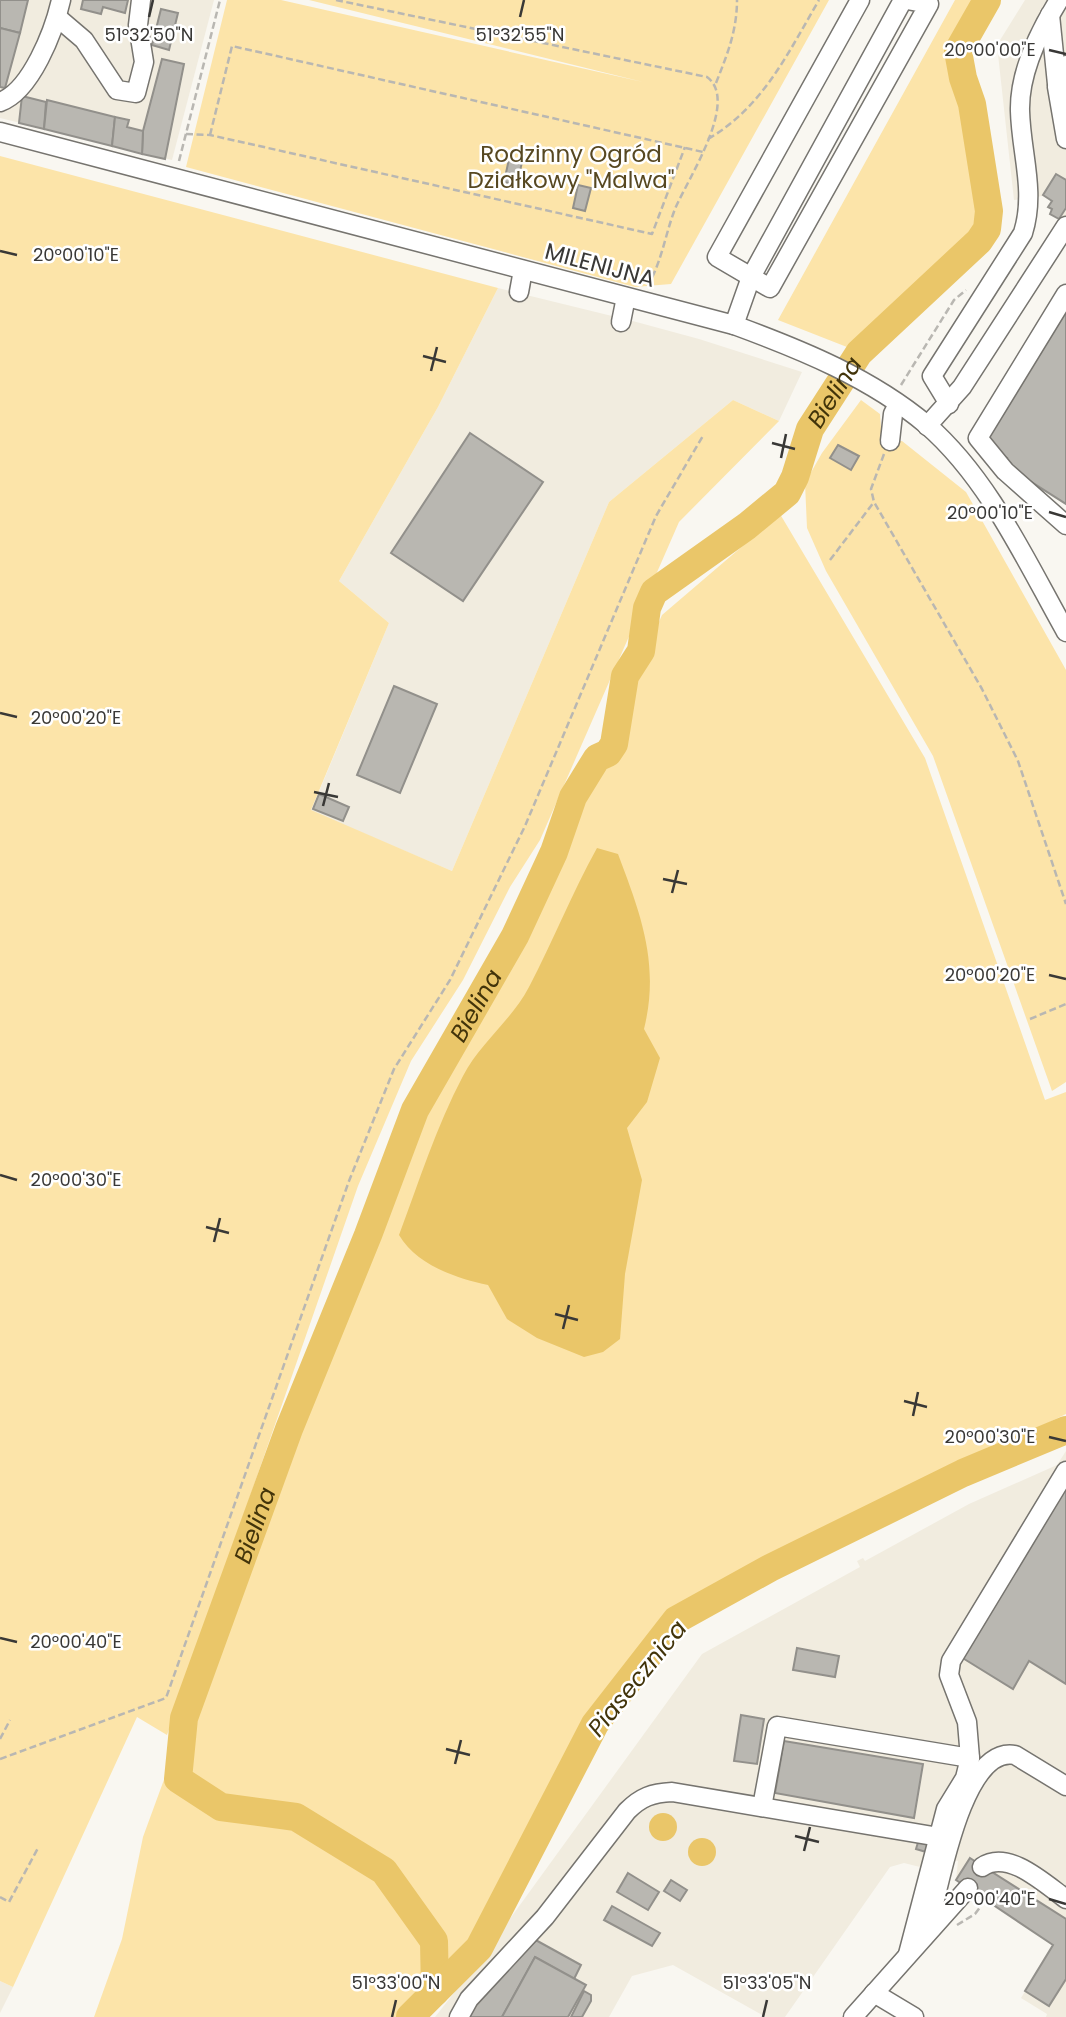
<svg xmlns="http://www.w3.org/2000/svg" width="1066" height="2017" viewBox="0 0 1066 2017" font-family="Poppins,sans-serif">
<style>
.built{fill:#f1ecdf}
.green{fill:#fce4a9}
.water{fill:#eac669}
.lines{fill:none;stroke-linecap:round;stroke-linejoin:round}
.river{stroke:#eac669;stroke-width:28}
.building{fill:#b9b7b1;stroke:#92908b;stroke-width:2}
.minor-casing{stroke:#76746f;stroke-width:21}
.path{stroke:#b9b7b2;stroke-width:2.5;stroke-dasharray:7 3.5;stroke-linecap:butt}
.minor{stroke:#fff;stroke-width:18}
.ticks{fill:none;stroke:#393836;stroke-width:2.5}
.labels{text-anchor:middle;dominant-baseline:central;stroke-width:5;stroke-linejoin:round;paint-order:stroke}
.park-label{font-size:23px;fill:#574821;stroke:#fff}
.street-label{font-size:23px;fill:#393836;stroke:#fff}
.water-label{font-size:24px;font-style:italic;fill:#42340a;stroke:#fff}
.ticks-label{font-size:18px;text-anchor:middle;fill:#393836;stroke:#fff;stroke-width:5;stroke-linejoin:round;paint-order:stroke}
</style>
<rect width="100%" height="100%" fill="#f9f7f1"/>
<!-- built -->
<g class="built">
<path d="M0 0H214L172 160 0 118Z"/>
<path d="M1025 0H1066V224L1050 214 1052 209 1048 207 1051 201 1043 196 1014 200 997 45Z"/>
<path d="M498 288 612 316 613 320H629L699 339 802 372 779 421 733 400 609 502 452 871 311 811 389 623 339 581 438 407Z"/>
<path d="M1066 1451V2017H1046L1047 2014 1021 1998 1053 1945 956 1880 958 1861 928 1853 924 1868 904 1863 890 1867 785 2017H766L673 1965 632 1976 609 2017H435L480 1960 702 1654 860 1567 857 1561 863 1558 865 1561 969 1504 1057 1465Z"/>
<path d="M0 1981 13 1987 0 2013Z"/>
</g>
<!-- green -->
<g class="green">
<path d="M227 0H281L643 82 309 0H829L671 284 635 287 186 167Z"/>
<path d="M955 0H980L953 46 952 66 966 106 983 210 981 227 852 349 778 320Z"/>
<path d="M0 156 498 288 438 407 339 581 389 623 311 810 452 871 609 502 733 400 779 421 679 522 540 840 510 887 463 980 411 1061 358 1186 167 1735 137 1717 13 1987 0 1981Z"/>
<path d="M861 400 880 414 882 442 902 441 966 492 1066 670V1082L1052 1091 933 756 826 571 807 528 805 483 822 453Z"/>
<path d="M780 514 925 758 1045 1100 1066 1092V1414L787 1551 675 1618 593 1722 493 1911 436 1980 397 2017H94L122 1939 143 1837 292 1430 421 1112 521 938 662 615Z"/>
</g>
<!-- water -->
<g class="water">
<path d="M597 848 618 854C641 915 660 964 644 1029L660 1058 647 1102 627 1128 642 1180 625 1274 620 1339 603 1352 584 1357 537 1338 507 1319 488 1285C455 1278 417 1265 399 1235 419 1182 436 1127 463 1076 480 1043 511 1021 529 987 553 941 572 893 597 848Z"/>
<circle cx="663" cy="1827" r="14"/>
<circle cx="702" cy="1852" r="14"/>
</g>
<g class="lines">
<!-- river -->
<g class="river">
<path id="s1" d="M435 1992 434 1941 384 1871 296 1817 221 1807 178 1779 184 1718 289 1429 368 1235 415 1110 515 936 554 852 573 797 597 758 608 753 614 744 625 676 641 651 647 608 654 592 747 526 787 493 795 477 810 429 859 353 979 241 987 229 989 211 972 104 963 78 958 51 987 0"/>
<path d="M410 2017 479 1948 595 1724 676 1620 770 1568 963 1473 1066 1430"/>
</g>
</g>
<!-- building -->
<g class="building">
<path d="M0 0H28L20 33 0 28Z"/>
<path d="M83 0H128L125 13 103 7 101 14 81 9Z"/>
<path d="M161 9 178 13 169 50 152 45Z"/>
<path d="M0 28 20 33 5 88 0 87Z"/>
<path d="M162 59 184 64 165 159 142 154 143 131Z"/>
<path d="M22 96 46 102 44 129 19 123Z"/>
<path d="M47 100 115 117 112 146 44 129Z"/>
<path d="M115 117 129 120 127 127 143 131 142 154 112 146Z"/>
<path d="M509 159 522 162 517 185 504 182Z"/>
<path d="M1056 174 1066 180V208L1059 219 1050 214 1052 209 1048 207 1052 201 1043 195Z"/>
<path d="M578 185 591 188 585 211 573 208Z"/>
<path d="M1066 311V504L1003 464 1007 458 983 443Z"/>
<path d="M470 433 543 482 463 601 391 553Z"/>
<path d="M838 445 859 456 851 470 830 458Z"/>
<path d="M394 686 437 704 400 793 357 775Z"/>
<path d="M319 794 349 807 343 821 313 809Z"/>
<path d="M1066 1487V1684L1029 1661 1013 1689 961 1657Z"/>
<path d="M797 1648 839 1656 835 1677 793 1670Z"/>
<path d="M741 1715 764 1719 757 1764 734 1761Z"/>
<path d="M784 1741 923 1764 914 1818 775 1793Z"/>
<path d="M919 1839 929 1841 926 1852 916 1849Z"/>
<path d="M970 1858 1066 1919V1979L1049 2006 1025 1991 1053 1945 956 1880Z"/>
<path d="M628 1873 659 1892 648 1910 617 1892Z"/>
<path d="M671 1880 687 1890 680 1901 664 1891Z"/>
<path d="M612 1906 660 1933 652 1946 604 1920Z"/>
<path d="M532 1938 581 1965 574 1979 535 1957 502 2017H468L475 2004Z"/>
<path d="M535 1957 586 1985 568 2017H502Z"/>
<path d="M584 1991 591 1995V2001L582 2017H571Z"/>
</g>
<g class="lines">
<!-- minor casing -->
<g class="minor-casing">
<g id="minor">
<path d="M860 0 717 257 770 288 929 4 907 0"/>
<path d="M1050 15 1057 84"/>
<path d="M57 17 84 40 117 90 136 93 144 62 138 25 141 0"/>
<path d="M1066 65 1057 87 1066 139"/>
<path d="M0 102C31 91 54 31 61 0"/>
<path d="M0 132 734 325C802 350 871 378 927 425 989 479 1026 561 1066 632"/>
<path d="M519 292 523 270"/>
<path d="M1066 294 978 438 1005 471 1066 525"/>
<path d="M621 322 626 297"/>
<path d="M734 325 751 277 903 0"/>
<path d="M949 404 932 376 1023 233C1036 191 1021 153 1020 111 1019 72 1039 32 1059 0"/>
<path d="M927 426 962 387 1066 226"/>
<path d="M890 441 893 414 898 404"/>
<path d="M762 1807 777 1726 970 1758"/>
<path d="M982 1867C1008 1849 1044 1883 1066 1899"/>
<path d="M927 1933C938 1894 961 1745 1015 1755L1066 1786"/>
<path d="M908 1954 946 1809 965 1778 970 1758 967 1722 949 1675 951 1661 1066 1471"/>
<path d="M874 1993 914 2017"/>
<path d="M459 2017 469 1999 545 1917 627 1811C641 1797 652 1793 672 1792L939 1837"/>
<path d="M853 2017 968 1888"/>
</g>
</g>
<!-- path -->
<g class="path">
<path d="M336 0 707 77C740 101 687 180 675 209 665 235 662 261 648 285"/>
<path d="M716 83C727 55 737 31 737 0"/>
<path d="M186 134 210 135 652 234 685 147"/>
<path d="M210 135 232 46 703 152"/>
<path d="M708 139C763 107 788 53 819 0"/>
<path d="M179 161 220 0"/>
<path d="M901 385 954 300 966 290"/>
<path d="M884 454 871 489 874 502 982 689 1018 761 1066 904"/>
<path d="M830 560 874 502"/>
<path d="M1030 1019 1066 1004"/>
<path d="M0 1739 10 1720"/>
<path d="M0 1759 166 1698 349 1181 394 1069 450 980 525 826 656 516 704 434"/>
<path d="M0 1897 9 1902 38 1848"/>
<path d="M957 1925 975 1914 986 1899"/>
</g>
<!-- minor -->
<use href="#minor" class="minor"/>
</g>
<!-- ticks -->
<path class="ticks" d="M149 17 153 0M520 17 524 0M1049 50 1066 54M0 251 17 255M423 356 446 362M431 371 437 347M772 443 795 449M781 458 786 434M1049 512 1066 517M0 713 17 717M314 792 338 797M323 806 329 783M663 879 687 884M672 893 678 870M1049 975 1066 979M0 1175 17 1180M206 1227 229 1233M214 1242 220 1218M555 1314 578 1320M563 1329 569 1305M904 1401 927 1407M913 1416 918 1392M1049 1437 1066 1441M0 1638 17 1642M446 1749 470 1755M455 1764 461 1740M795 1836 819 1842M804 1851 810 1827M1049 1899 1066 1904M392 2017 396 2000M763 2017 767 2000"/>
<g class="labels">
<!-- park labels -->
<g class="park-label">
<text x="571" y="154">Rodzinny Ogród<tspan x="571" dy="26">Działkowy "Malwa"</tspan></text>
</g>
<!-- street labels -->
<g class="street-label">
<text transform="translate(600 265) rotate(15)">MILENIJNA</text>
</g>
<!-- water labels -->
<g class="water-label">
<text stroke="none"><textPath href="#s1" startOffset="1937">Bielina</textPath></text>
<text stroke="none"><textPath href="#s1" startOffset="1200">Bielina</textPath></text>
<text stroke="none"><textPath href="#s1" startOffset="634">Bielina</textPath></text>
<text transform="translate(637 1678) rotate(-51)">Piasecznica</text>
</g>
</g>
<g class="ticks-label">
<text x="149" y="41">51°32'50"N</text>
<text x="520" y="41">51°32'55"N</text>
<text x="990" y="56">20°00'00"E</text>
<text x="76" y="261">20°00'10"E</text>
<text x="990" y="519">20°00'10"E</text>
<text x="76" y="724">20°00'20"E</text>
<text x="990" y="981">20°00'20"E</text>
<text x="76" y="1186">20°00'30"E</text>
<text x="990" y="1443">20°00'30"E</text>
<text x="76" y="1648">20°00'40"E</text>
<text x="990" y="1905">20°00'40"E</text>
<text x="396" y="1989">51°33'00"N</text>
<text x="767" y="1989">51°33'05"N</text>
</g>
</svg>
